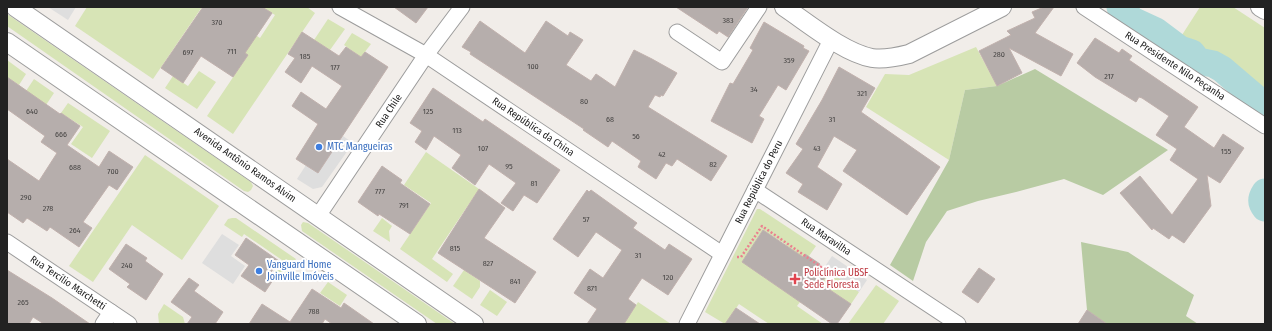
<svg xmlns="http://www.w3.org/2000/svg" width="1272" height="331" viewBox="0 0 1272 331" font-family="'Fira Sans Condensed',sans-serif">
<style>
.grass{fill:#d7e4b6}
.forest{fill:#b8cba3}
.parking{fill:#dedede}
.lines{fill:none;stroke-linecap:round;stroke-linejoin:round}
.river{stroke:#afd9d9;stroke-width:27}
.building{fill:#b6aeac;stroke:#c1b1ad}
.minor-casing{stroke:#9c9c9c;stroke-width:17}
.tertiary-casing{stroke:#9c9c9c;stroke-width:20}
.path{stroke:#eb808e;stroke-width:2.5;stroke-dasharray:2 2;stroke-linecap:butt}
.minor{stroke:#fff;stroke-width:15}
.tertiary{stroke:#fff;stroke-width:18}
.shop-dot{fill:#3f7fe0;stroke:#fff;stroke-width:1.5}
.health-dot{fill:#e0444e;stroke:#fff;stroke-width:1.5}
.labels{text-anchor:middle;dominant-baseline:central;stroke-width:4;stroke-linejoin:round;paint-order:stroke}
.number-label{font-size:8px;fill:#474544}
.street-label{font-size:10px;fill:#222;stroke:#fff}
.shop-label{font-size:10px;fill:#366cbe;stroke:#fff;text-anchor:start}
.health-label{font-size:10px;fill:#be3a42;stroke:#fff;text-anchor:start}
</style>
<rect width="100%" height="100%" fill="#f1ede9"/>
<!-- grass -->
<g class="grass">
<path d="M87 7H202L153 79 75 26Z"/>
<path d="M262 7H307L315 13 233 134 207 116 248 55 222 37 233 20 260 38 275 15Z"/>
<path d="M1200 7H1233L1265 28V110L1173 49Z"/>
<path d="M7 14 251 182 253 186 251 190 248 192 244 191 7 26Z"/>
<path d="M328 19 345 29 330 50 314 40Z"/>
<path d="M352 33 371 44 361 57 344 45Z"/>
<path d="M976 47 997 86 965 90 949 160 866 107 885 74 909 75Z"/>
<path d="M7 60 26 74 19 85 7 77Z"/>
<path d="M199 71 216 82 197 109 165 88 173 76 188 86Z"/>
<path d="M34 79 54 93 46 105 26 91Z"/>
<path d="M68 103 110 131 92 158 71 144 83 127 61 113Z"/>
<path d="M426 152 479 189 432 259 453 274 447 282 400 249 431 203 404 185Z"/>
<path d="M145 155 219 206 182 260 132 225 93 282 69 266Z"/>
<path d="M757 209H760L816 246 800 269 785 244 763 230 742 262 800 302 797 306 823 324H769L739 304 725 324 705 312Z"/>
<path d="M232 218H236L296 259 282 281 273 275 282 260 244 234 242 237 224 225 228 219Z"/>
<path d="M382 218 392 226 389 231 390 242 373 231Z"/>
<path d="M303 222 308 223 455 324H437L302 231 301 225Z"/>
<path d="M824 268 859 292 851 304 821 284 827 274 822 270Z"/>
<path d="M464 270 480 281V287L472 299 453 286Z"/>
<path d="M328 282 347 295 340 306 320 293Z"/>
<path d="M876 285 899 301 883 324H848Z"/>
<path d="M490 290 507 302 497 316 480 305Z"/>
<path d="M638 302 671 324H624Z"/>
<path d="M164 304 183 317 185 324H159L158 314Z"/>
</g>
<!-- forest -->
<g class="forest">
<path d="M1035 69 1168 150 1103 195 1064 179 1016 192 978 201 947 211 926 242 913 281 890 265 949 160 965 90 997 86Z"/>
<path d="M1081 242 1128 252 1194 295 1186 316 1198 324H1107L1087 310Z"/>
</g>
<!-- parking -->
<g class="parking">
<path d="M48 7H76L68 20Z"/>
<path d="M343 136 353 143 322 187 313 189 297 179 306 165 318 173Z"/>
<path d="M222 234 239 245 231 256 245 266 233 284 202 263Z"/>
<path d="M832 256 867 280 859 292 824 268Z"/>
</g>
<g class="lines">
<!-- river -->
<g class="river">
<path d="M1120 7 1126 11 1130 19 1156 31 1180 49 1192 53 1198 61 1213 64 1222 69 1256 98 1265 103"/>
<path d="M1265 192C1261 198 1260 202 1265 208"/>
</g>
</g>
<!-- building -->
<g class="building">
<path d="M203 7H262L272 13 245 53 248 55 233 77 201 56 183 83 161 68Z"/>
<path d="M394 7H428L416 23Z"/>
<path d="M676 7H748L728 37 719 31 717 34Z"/>
<path d="M1044 7H1054L1035 33 1073 54 1061 76 1009 48 1022 73 997 86 979 51 1011 35 1007 31 1035 18 1032 12Z"/>
<path d="M480 21 525 53 546 21 568 36 570 32 583 40 566 65 591 81 596 74 615 87 634 50 652 59 677 73 663 96 661 95 660 97 655 95 648 107 727 156 711 181 677 159 672 166 666 163 656 179 638 167 641 161 612 141 608 147 583 130 584 129 470 54 471 52 462 47Z"/>
<path d="M764 22 804 46 803 48 809 51 786 90 778 85 759 116 764 119 752 143 711 121 730 83 733 84 753 50 750 48Z"/>
<path d="M302 32 339 56 346 47 361 57 365 52 388 67 318 173 296 159 318 124 292 106 301 92 326 109 342 86 312 66 301 83 285 72 295 58 288 54Z"/>
<path d="M1095 38 1119 53 1122 49 1132 56 1129 60 1198 107 1184 127 1214 148 1223 134 1244 148 1220 183 1207 175 1211 206 1184 243 1172 235 1169 239 1153 228 1152 230 1120 193 1140 176 1172 215 1198 179 1170 160 1177 149 1156 135 1169 116 1142 98 1139 97 1136 102 1095 77 1077 63Z"/>
<path d="M839 67 875 88 861 112 940 167 907 215 843 171 857 150 834 136 817 167 842 184 827 210 798 192 803 184 786 173 803 149 796 144 822 100Z"/>
<path d="M7 77 60 114 61 113 80 126 67 145 99 167 109 151 133 167 117 190 109 185 83 222 92 228 79 247 50 227 47 231 27 218 23 223 7 212V159L39 181 57 153 41 142 45 136 7 109Z"/>
<path d="M433 88 483 122 485 119 560 170 537 203 524 195 513 211 501 203 516 183 489 164 475 185 452 168 461 155 434 136 426 150 415 142 422 131 410 123Z"/>
<path d="M382 166 402 180 400 183 430 204 410 234 379 214 378 216 358 202Z"/>
<path d="M479 189 505 208 484 238 536 272 515 303 438 253Z"/>
<path d="M587 190 589 192 591 190 637 223 633 228 665 250 669 244 692 259 668 295 642 278 628 299 636 305 624 324H587L597 309 574 293 590 269 603 278 622 250 596 232 578 257 553 239Z"/>
<path d="M763 230 803 257 805 254 820 264 818 267 827 274 821 284 851 304 837 324H832L742 262Z"/>
<path d="M246 238 279 261 268 276 273 280 265 292 241 276 249 265 235 255Z"/>
<path d="M126 244 147 258 145 261 163 274 146 300 127 287 130 284 109 269Z"/>
<path d="M979 268 995 279 978 303 962 292Z"/>
<path d="M7 270 52 298 90 324H44L33 317 29 324H7Z"/>
<path d="M189 278 199 285 194 291 223 312 215 324H187L192 317 171 302Z"/>
<path d="M312 289 341 308 344 303 374 324H332L325 319 322 324H249L262 304 290 322Z"/>
<path d="M736 308 760 324H725Z"/>
<path d="M1087 310 1107 324H1078Z"/>
</g>
<g class="lines">
<!-- minor casing -->
<g class="minor-casing">
<g id="minor">
<path d="M340 7 426 55 722 254"/>
<path d="M1084 7 1265 126"/>
<path d="M677 32 722 62 759 7"/>
<path d="M755 190 958 324"/>
<path d="M318 216 426 55 462 7"/>
<path d="M7 242 129 324"/>
<path d="M103 324 111 312"/>
<path d="M687 324 831 40"/>
</g>
</g>
<!-- tertiary casing -->
<g class="tertiary-casing">
<g id="tertiary">
<path d="M15 7 474 324"/>
<path d="M784 7C808 23 844 53 872 58 884 60 897 57 909 54L1002 7"/>
<path d="M1260 7 1265 10"/>
<path d="M7 42 417 324"/>
</g>
</g>
<!-- path -->
<path class="path" d="M737 257H741L762 226 821 267 820 269"/>
<!-- minor -->
<use href="#minor" class="minor"/>
<!-- tertiary -->
<use href="#tertiary" class="tertiary"/>
</g>
<!-- markers -->
<g class="shop-dot">
<circle cx="319" cy="147" r="4"/>
<circle cx="259" cy="271" r="4"/>
</g>
<path class="health-dot" d="M793 273h4v4h4v4h-4v4h-4v-4h-4v-4h4z"/>
<g class="labels">
<!-- number labels -->
<g class="number-label">
<text x="728" y="20">383</text>
<text x="217" y="22">370</text>
<text x="232" y="51">711</text>
<text x="188" y="52">697</text>
<text x="999" y="54">280</text>
<text x="305" y="56">185</text>
<text x="789" y="60">359</text>
<text x="533" y="66">100</text>
<text x="335" y="67">177</text>
<text x="1109" y="76">217</text>
<text x="754" y="89">34</text>
<text x="862" y="93">321</text>
<text x="584" y="101">80</text>
<text x="32" y="111">640</text>
<text x="428" y="111">125</text>
<text x="610" y="119">68</text>
<text x="832" y="119">31</text>
<text x="457" y="130">113</text>
<text x="61" y="134">666</text>
<text x="636" y="136">56</text>
<text x="483" y="148">107</text>
<text x="817" y="148">43</text>
<text x="1226" y="151">155</text>
<text x="662" y="154">42</text>
<text x="713" y="164">82</text>
<text x="509" y="166">95</text>
<text x="75" y="167">688</text>
<text x="113" y="171">700</text>
<text x="534" y="183">81</text>
<text x="380" y="191">777</text>
<text x="26" y="197">290</text>
<text x="404" y="205">791</text>
<text x="48" y="208">278</text>
<text x="586" y="219">57</text>
<text x="75" y="230">264</text>
<text x="455" y="248">815</text>
<text x="638" y="255">31</text>
<text x="488" y="263">827</text>
<text x="127" y="265">240</text>
<text x="668" y="277">120</text>
<text x="515" y="281">841</text>
<text x="592" y="288">871</text>
<text x="23" y="302">265</text>
<text x="314" y="311">788</text>
</g>
<!-- street labels -->
<g class="street-label">
<text transform="translate(1175 66) rotate(33)">Rua Presidente Nilo Peçanha</text>
<text transform="translate(389 111) rotate(-56)">Rua Chile</text>
<text transform="translate(533 127) rotate(34)">Rua República da China</text>
<text transform="translate(245 165) rotate(35)">Avenida Antônio Ramos Alvim</text>
<text transform="translate(759 182) rotate(-63)">Rua República do Peru</text>
<text transform="translate(826 237) rotate(34)">Rua Maravilha</text>
<text transform="translate(68 283) rotate(34)">Rua Tercílio Marchetti</text>
</g>
<!-- shop labels -->
<g class="shop-label">
<text x="327" y="147">MTC Mangueiras</text>
<text x="267" y="265">Vanguard Home<tspan x="267" dy="12">Joinville Imóveis</tspan></text>
</g>
<!-- health labels -->
<g class="health-label">
<text x="804" y="273">Policlínica UBSF<tspan x="804" dy="12">Sede Floresta</tspan></text>
</g>
</g>
<!-- border -->
<rect width="1272" height="331" fill="none" stroke="#222222" stroke-width="16"/>
</svg>
